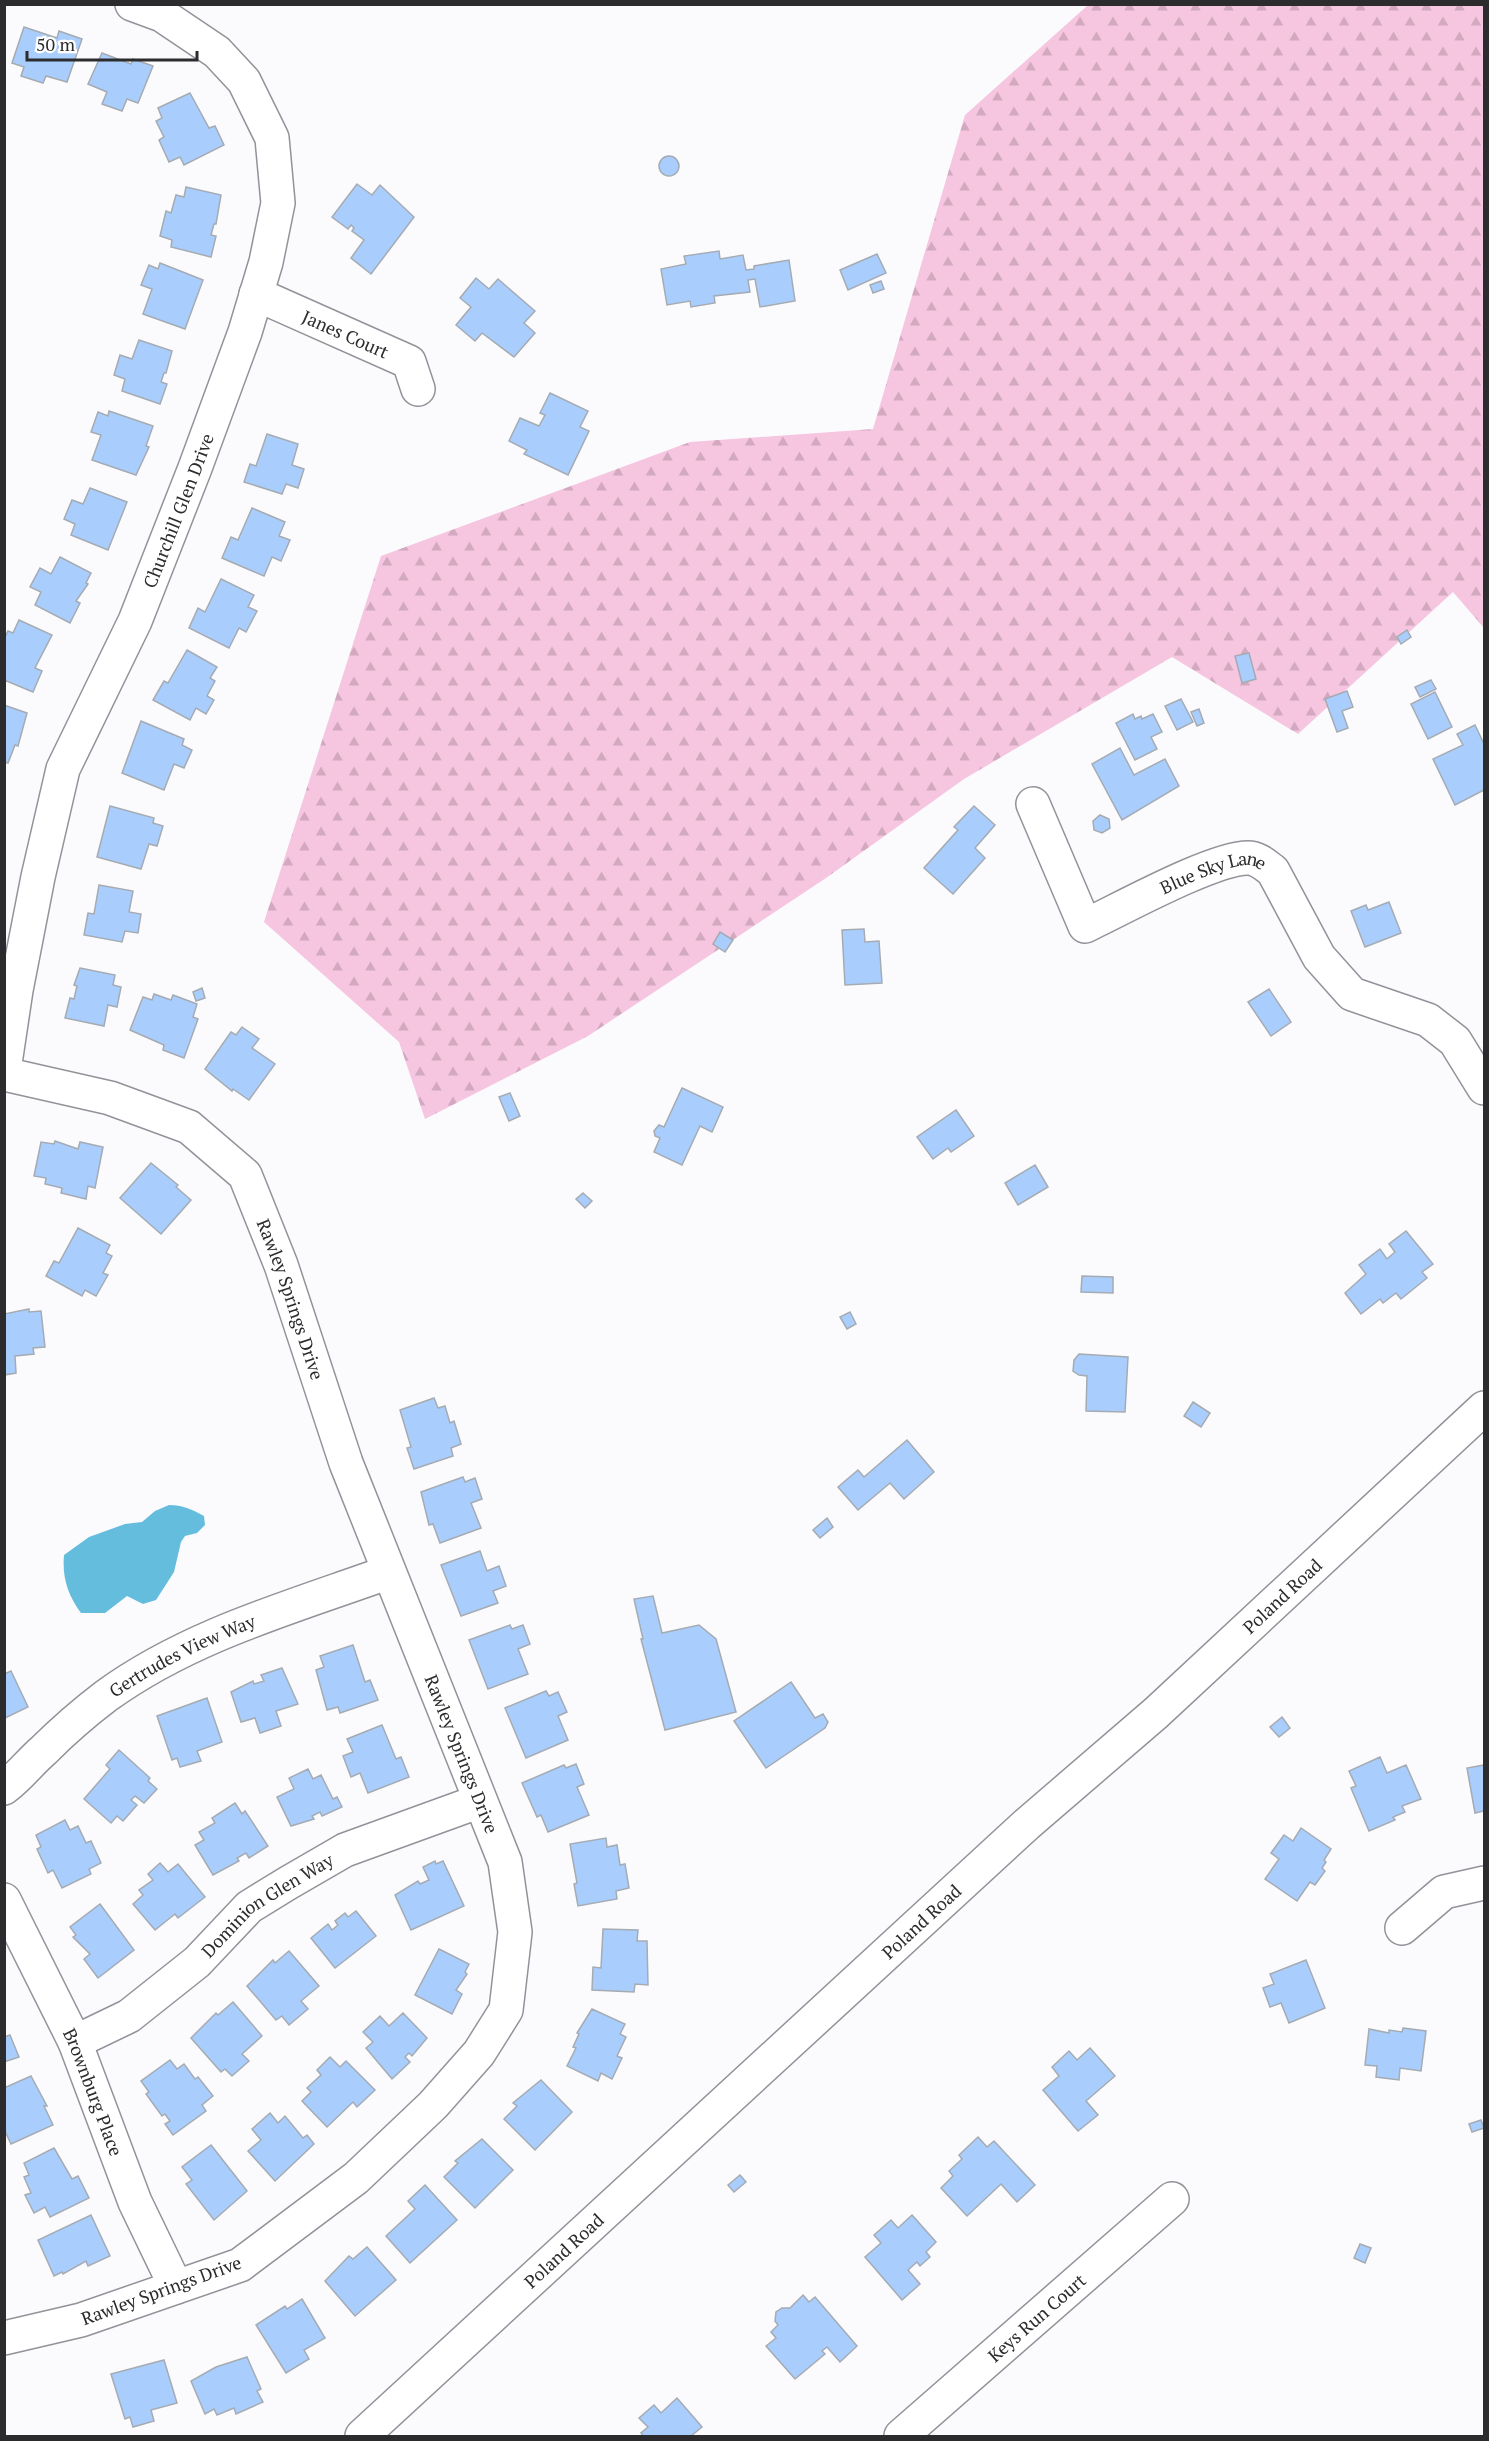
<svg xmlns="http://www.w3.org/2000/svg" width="1489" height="2441" viewBox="0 0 1489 2441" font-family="'PT Serif',serif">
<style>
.forest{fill:url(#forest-firs)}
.water{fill:#64bddd}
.building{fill:#a9cefd;stroke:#a5abb2;stroke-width:1.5}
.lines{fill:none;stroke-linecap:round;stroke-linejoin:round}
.minor-casing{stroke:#92929a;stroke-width:36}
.minor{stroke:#fff;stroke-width:33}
.labels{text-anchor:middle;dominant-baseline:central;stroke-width:4.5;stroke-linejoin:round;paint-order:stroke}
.street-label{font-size:18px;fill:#2c2c2f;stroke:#fff}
</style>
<defs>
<pattern id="forest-firs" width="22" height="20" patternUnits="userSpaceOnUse" patternTransform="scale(1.5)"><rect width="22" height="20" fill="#f6c5e0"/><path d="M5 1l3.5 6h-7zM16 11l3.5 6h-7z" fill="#d3a9c0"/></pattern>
</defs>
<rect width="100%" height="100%" fill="#fbfbfe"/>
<!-- forest -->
<path class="forest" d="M1088 5H1484V628L1453 592 1298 734 1172 657 964 779 826 878 588 1036 425 1119 399 1042 264 922 381 556 690 442 873 429 965 115Z"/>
<!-- water -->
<path class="water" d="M169 1505C183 1505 191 1509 204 1516L205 1525 197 1533 185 1536 181 1542 174 1572 156 1600 143 1604 127 1596 105 1613H81C68 1595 62 1578 64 1555L89 1537 125 1524 142 1522 155 1511Z"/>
<!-- building -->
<g class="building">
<path d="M24 27 57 38 59 31 82 39 67 82 46 76 43 83 21 76 24 67 12 63Z"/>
<path d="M102 53 131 64 133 59 153 66 138 103 127 99 122 111 102 104 107 92 88 84Z"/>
<path d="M190 93 209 128 215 126 224 145 184 165 180 157 169 162 159 140 164 137 156 121 162 118 158 108Z"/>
<circle cx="669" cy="166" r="10"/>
<path d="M357 184 372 195 380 185 414 217 371 274 351 258 364 240 352 231 354 228 351 225 348 229 332 217Z"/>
<path d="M186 187 221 195 216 224H214L211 235 216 236 211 257 171 247 172 240 160 236 166 211 171 213 176 195 184 197Z"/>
<path d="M719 251 720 259 743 255 746 270 754 269V266L789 260 795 301 760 307 755 279 748 280 750 292 714 296 715 303 691 307 690 301 667 305 661 269 686 264 684 256Z"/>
<path d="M877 254 886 273 848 290 840 270Z"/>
<path d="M160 263 203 280 185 329 143 314 152 289 141 285 149 265 158 269Z"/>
<path d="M476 278 489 289 498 279 535 311 524 323 535 333 514 357 482 333 475 341 456 325 471 307 460 298Z"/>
<path d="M881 281 884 289 873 293 870 285Z"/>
<path d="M139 340 172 351 166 373H164L161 382 167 384 160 404 122 391 125 379 114 375 120 355 132 359Z"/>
<path d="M550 393 588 411 580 427 589 431 568 475 524 454 527 450 509 441 520 418 539 426 545 415 540 413Z"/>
<path d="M109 411 153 426 146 446 149 447 136 475 92 460 101 435 91 432 98 412 108 416Z"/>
<path d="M267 434 298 444 292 465 304 469 298 488 286 484 282 494 244 482 250 464 256 466Z"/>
<path d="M90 488 127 502 108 550 71 535 75 524 64 519 72 500 83 504Z"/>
<path d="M252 508 285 522 279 536 290 540 281 561 272 557 264 576 222 558 231 537 238 540Z"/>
<path d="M60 557 91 573 86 583 88 584 76 601 80 603 70 623 35 605 41 592 30 587 40 568 51 574Z"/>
<path d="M221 579 254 595 248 607 257 611 246 632 239 628 229 648 189 628 198 608 205 612Z"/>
<path d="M19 620 52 635 35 668 42 671 33 692 4 680V639L8 631 13 633Z"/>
<path d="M1407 630 1411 637 1401 644 1397 637Z"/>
<path d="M187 650 217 667 210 678 215 681 207 696 214 700 206 714 196 708 190 720 153 700 164 681 168 683Z"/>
<path d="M1249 653 1256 679 1242 683 1235 656Z"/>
<path d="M1431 680 1436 689 1420 697 1415 687Z"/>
<path d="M1347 691 1353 707 1342 711 1348 728 1337 732 1325 699Z"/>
<path d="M1435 692 1452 727 1428 739 1411 704Z"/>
<path d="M1181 699 1193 722 1177 730 1165 706Z"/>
<path d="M4 705 27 713 18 746 15 745 8 763 4 762Z"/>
<path d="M1199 709 1204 723 1197 726 1191 712Z"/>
<path d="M1133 714 1135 719 1141 716 1142 719 1153 714 1162 732 1151 737 1157 749 1135 760 1116 723Z"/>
<path d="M141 721 184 739 182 745 192 750 184 768 174 764 164 790 122 773Z"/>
<path d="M1475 725 1484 744V790L1455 805 1433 759 1463 745 1457 734Z"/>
<path d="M1120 748 1134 775 1165 759 1179 786 1122 820 1092 764Z"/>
<path d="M110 806 154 818 153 823 163 826 157 846 149 844 141 869 97 857Z"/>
<path d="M974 806 995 825 975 848 985 858 953 894 924 868 958 830 954 827Z"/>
<path d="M1100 815 1109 819 1110 828 1102 833 1094 830 1093 821Z"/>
<path d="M99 885 133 891 129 912 141 914 138 933 125 931 122 942 84 935 88 913 94 914Z"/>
<path d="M1389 902 1401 933 1365 947 1351 911 1366 905 1368 910Z"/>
<path d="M864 929 865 942 879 941 882 983 845 985 842 930Z"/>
<path d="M720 932 733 940 725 952 713 944Z"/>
<path d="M80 968 115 975 113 985 121 987 117 1007 108 1005 104 1026 65 1018 70 998 74 999 77 986 74 985Z"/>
<path d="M202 988 205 998 196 1001 193 992Z"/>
<path d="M1269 989 1291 1022 1271 1036 1248 1002Z"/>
<path d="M154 994 171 1000 173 995 197 1004 193 1017 198 1019 184 1058 163 1050 164 1045 130 1030 143 997 152 1000Z"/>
<path d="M242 1027 259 1039 252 1048 275 1064 249 1100 233 1089 232 1091 205 1069 231 1032 236 1035Z"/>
<path d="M682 1088 723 1107 712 1132 700 1126 682 1165 654 1152 660 1138 655 1136 654 1131 659 1125 664 1127Z"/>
<path d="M510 1093 520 1116 509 1121 499 1097Z"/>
<path d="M956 1110 974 1136 951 1152 948 1148 933 1159 917 1137Z"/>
<path d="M55 1141 78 1149 80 1142 103 1147 95 1188 88 1186 86 1199 61 1193 62 1188 45 1184 46 1178 34 1176 41 1142 54 1144Z"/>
<path d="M151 1163 178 1185 176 1187 191 1200 161 1234 120 1198Z"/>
<path d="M1035 1165 1048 1187 1018 1205 1005 1183Z"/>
<path d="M583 1193 592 1201 585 1208 576 1199Z"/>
<path d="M78 1228 110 1245 106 1253 112 1256 103 1273 108 1275 96 1296 85 1290 82 1296 46 1276 54 1261 59 1263Z"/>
<path d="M1406 1231 1433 1264 1422 1272 1427 1278 1401 1299 1396 1293 1383 1303 1380 1299 1361 1314 1345 1293 1366 1274 1359 1265 1380 1249 1387 1259 1395 1252 1389 1244Z"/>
<path d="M1082 1276 1113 1277V1293L1081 1292Z"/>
<path d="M29 1309V1312L41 1311 45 1347 33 1348 34 1354 15 1356 16 1373 4 1375V1314Z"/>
<path d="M850 1312 856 1324 847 1329 840 1317Z"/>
<path d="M1079 1354 1128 1357 1125 1412 1086 1411 1087 1376 1079 1375 1073 1371 1074 1360Z"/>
<path d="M434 1398 438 1408 445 1406 450 1423 454 1421 461 1444 451 1448 453 1456 414 1469 407 1448 411 1447 400 1410Z"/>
<path d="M1193 1402 1210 1413 1201 1427 1184 1416Z"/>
<path d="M907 1440 934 1472 904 1499 890 1483 858 1510 838 1487 858 1470 864 1477Z"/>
<path d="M463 1477 465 1482 475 1478 482 1499 471 1503 481 1528 440 1543 433 1524 429 1525 421 1492Z"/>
<path d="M827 1518 833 1527 820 1538 813 1530Z"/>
<path d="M480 1551 487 1571 499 1566 506 1586 493 1591 498 1603 461 1616 441 1565Z"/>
<path d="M653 1596 662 1633 699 1625 716 1639 736 1712 665 1730 641 1639H643L634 1599Z"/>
<path d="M510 1625 512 1629 523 1625 530 1644 518 1649 528 1674 488 1689 469 1640Z"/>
<path d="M353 1645 365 1682 370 1680 378 1700 340 1713 338 1707 327 1710 316 1670 324 1667 320 1656Z"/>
<path d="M282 1668 298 1704 276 1711 281 1726 260 1733 255 1718 241 1722 231 1692 253 1681 254 1684 264 1681 261 1675Z"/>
<path d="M11 1671 28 1707 5 1718 4 1674Z"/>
<path d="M791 1682 815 1718 823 1714 828 1722 825 1728 766 1768 734 1721Z"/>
<path d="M546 1691 549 1696 558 1692 567 1712 558 1716 568 1740 526 1758 505 1708Z"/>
<path d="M207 1698 222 1742 197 1751 201 1761 180 1767 177 1758 172 1760 157 1716Z"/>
<path d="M1282 1717 1290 1728 1279 1737 1270 1727Z"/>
<path d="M382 1725 396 1759 401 1757 409 1777 368 1793 360 1773 351 1777 343 1756 353 1752 347 1739Z"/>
<path d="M119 1750 150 1778 148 1781 157 1789 144 1803 135 1796 131 1800 137 1805 123 1821 117 1816 111 1823 84 1799 110 1769 106 1765Z"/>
<path d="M1380 1757 1387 1773 1406 1765 1421 1799 1402 1806 1405 1812 1393 1817 1395 1820 1369 1831 1351 1788 1356 1786 1349 1771Z"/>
<path d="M576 1764 584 1784 577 1787 589 1815 548 1832 541 1815 537 1817 522 1783 564 1765 566 1768Z"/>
<path d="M1484 1765V1811L1475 1813 1467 1768Z"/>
<path d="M308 1769 313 1779 321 1775 333 1799 337 1797 342 1807 322 1816 320 1812 312 1816 314 1819 291 1826 277 1797 294 1789 289 1778Z"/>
<path d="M235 1803 242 1814 245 1811 268 1846 249 1858 246 1853 237 1858 239 1861 213 1875 195 1845 204 1840 199 1832 215 1823 212 1818Z"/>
<path d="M65 1820 70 1830 78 1826 86 1843 91 1841 101 1863 89 1869 91 1874 62 1888 53 1870 48 1873 37 1849 41 1847 36 1835Z"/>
<path d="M1301 1828 1331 1849 1324 1860 1326 1862 1322 1868 1325 1871 1315 1885 1310 1882 1297 1901 1265 1879 1279 1859 1271 1853 1284 1835 1293 1841Z"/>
<path d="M606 1838 607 1847 617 1845 620 1865 625 1864 629 1888 616 1891 617 1899 578 1906 574 1884 577 1883 570 1844Z"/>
<path d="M435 1861 436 1864 443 1861 464 1906 411 1930 395 1895 418 1881 420 1884 429 1880 423 1867Z"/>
<path d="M160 1863 168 1872 178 1864 205 1897 178 1918 175 1914 155 1930 133 1904 143 1895 139 1890 153 1880 148 1874Z"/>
<path d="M100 1904 134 1950 98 1978 84 1959 90 1954 73 1937 76 1935 70 1927Z"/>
<path d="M356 1911 376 1936 335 1968 311 1938 328 1924 332 1930 338 1925 335 1921 345 1913 348 1917Z"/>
<path d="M603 1929 638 1930 637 1941H647L648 1985 635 1984 634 1992 592 1990 593 1967 601 1968Z"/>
<path d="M439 1949 469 1964 465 1972 467 1974 456 1990 462 1994 452 2014 415 1995Z"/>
<path d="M289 1951 319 1986 301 2001 308 2009 289 2025 282 2016 276 2020 247 1986 273 1960 275 1963Z"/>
<path d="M1306 1960 1325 2008 1289 2023 1281 2003 1270 2007 1263 1988 1274 1984 1270 1974Z"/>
<path d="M233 2002 262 2036 242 2054 249 2061 232 2076 225 2069 221 2072 191 2038 216 2013 218 2015Z"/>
<path d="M592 2009 625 2024 620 2034 626 2037 617 2056 622 2058 612 2079 601 2073 598 2081 567 2066 576 2048 573 2047 579 2034 577 2033Z"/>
<path d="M403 2013 427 2038 412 2056 409 2053 405 2057 410 2062 392 2079 366 2048 373 2042 363 2032 380 2016 389 2026Z"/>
<path d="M1403 2028 1426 2031 1421 2071 1400 2068 1399 2080 1376 2077 1377 2066 1365 2065 1369 2029 1389 2033V2030L1402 2032Z"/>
<path d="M10 2035 19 2057 4 2062V2037Z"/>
<path d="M1090 2048 1115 2076 1086 2101 1098 2115 1078 2131 1043 2090 1059 2076 1052 2067 1069 2051 1077 2060Z"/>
<path d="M330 2057 340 2067 346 2061 375 2090 357 2107 353 2102 327 2127 302 2101 311 2092 307 2088 321 2075 317 2070Z"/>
<path d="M170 2060 177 2069 184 2064 195 2079 198 2077 213 2096 202 2105 206 2111 173 2135 165 2124 170 2121 165 2114 162 2116 146 2094 149 2092 141 2081Z"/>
<path d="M31 2076 47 2106H44L53 2125 11 2144 4 2129V2088Z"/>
<path d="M541 2080 572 2112 535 2150 504 2119 517 2106 513 2103Z"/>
<path d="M270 2113 278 2123 285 2116 303 2138 307 2135 314 2144 275 2181 248 2151 261 2140 252 2129Z"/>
<path d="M1481 2120 1484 2128 1472 2132 1469 2124Z"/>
<path d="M978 2137 987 2147 994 2141 1035 2185 1017 2202 1001 2184 967 2216 941 2188 953 2176 949 2171 962 2159 959 2155Z"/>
<path d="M482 2139 513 2170 475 2208 444 2177 458 2163 455 2161Z"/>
<path d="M211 2145 247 2191 214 2220 186 2184 192 2180 182 2167Z"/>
<path d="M54 2148 72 2179 78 2176 89 2198 50 2217 45 2207 34 2213 25 2195 31 2193 24 2177 29 2175 24 2163Z"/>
<path d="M740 2175 746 2182 734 2192 728 2185Z"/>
<path d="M425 2185 457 2220 410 2263 386 2236 415 2209 408 2201Z"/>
<path d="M91 2215 110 2256 88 2266 86 2261 63 2274 62 2272 54 2276 38 2240Z"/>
<path d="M912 2215 936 2242 926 2252 930 2257 920 2266 917 2262 908 2270 920 2284 902 2300 865 2257 881 2243 874 2235 891 2220 898 2228Z"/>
<path d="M1360 2244 1371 2248 1365 2263 1354 2258Z"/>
<path d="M367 2247 396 2280 355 2316 325 2281 349 2256 353 2259Z"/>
<path d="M803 2295 809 2302 815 2297 857 2346 840 2362 827 2347 822 2351 825 2354 795 2379 766 2346 776 2338 771 2332 778 2325 775 2321 776 2312 782 2308H790Z"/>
<path d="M302 2299 325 2338 304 2350 309 2359 286 2373 256 2325 285 2306 287 2309Z"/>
<path d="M247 2357 261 2389 257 2391 263 2402 236 2414 234 2408 217 2415 214 2409 205 2414 191 2381 216 2367Z"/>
<path d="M164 2360 177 2403 151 2410 154 2421 133 2427 130 2417 125 2419 111 2374Z"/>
<path d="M677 2398 702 2427 691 2436H643L641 2433 648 2427 639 2418 654 2405 661 2413Z"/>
</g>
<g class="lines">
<!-- minor casing -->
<g class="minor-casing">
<g id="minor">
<path id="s1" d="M256 294 409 362 418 389"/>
<path id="s2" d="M1033 804 1085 926C1121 909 1213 858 1248 858 1258 858 1265 865 1273 871L1319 957 1352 994 1428 1020 1455 1041 1484 1088"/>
<path id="s3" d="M4 1070 16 990 38 877 63 769 135 621 195 468 245 332 266 262 278 203 272 138 244 81 217 52 162 15 132 4"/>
<path id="s4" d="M4 1074 110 1098 189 1127 245 1175 281 1265 346 1463 505 1862 515 1932 506 2010 479 2053 433 2105 356 2178 240 2265 81 2320 4 2338"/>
<path id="s5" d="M4 1788C19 1777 30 1762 44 1750 63 1731 85 1712 106 1696 190 1635 292 1607 389 1572"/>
<path id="s6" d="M4 1900 75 2042 135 2202 176 2287"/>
<path d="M1402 1928 1444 1892 1484 1883"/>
<path id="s7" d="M75 2042 129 2016 197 1962 249 1907 288 1883 345 1850 480 1801"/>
<path id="s8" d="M362 2436 1027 1824 1156 1713 1484 1408"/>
<path id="s9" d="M901 2436 1172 2199"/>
</g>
</g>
<!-- minor -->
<use href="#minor" class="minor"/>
</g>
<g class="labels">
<!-- street labels -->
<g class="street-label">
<text stroke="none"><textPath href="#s1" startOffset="98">Janes Court</textPath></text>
<text stroke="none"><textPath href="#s3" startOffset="590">Churchill Glen Drive</textPath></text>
<text stroke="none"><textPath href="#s2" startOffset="273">Blue Sky Lane</textPath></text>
<text stroke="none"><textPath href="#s4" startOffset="399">Rawley Springs Drive</textPath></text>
<text stroke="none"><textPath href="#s8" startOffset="1246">Poland Road</textPath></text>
<text stroke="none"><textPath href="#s5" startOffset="224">Gertrudes View Way</textPath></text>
<text stroke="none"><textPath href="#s4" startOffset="885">Rawley Springs Drive</textPath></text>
<text stroke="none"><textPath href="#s7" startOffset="238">Dominion Glen Way</textPath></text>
<text stroke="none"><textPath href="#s8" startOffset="760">Poland Road</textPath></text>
<text stroke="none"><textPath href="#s6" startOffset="212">Brownburg Place</textPath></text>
<text stroke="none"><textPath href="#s8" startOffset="274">Poland Road</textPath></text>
<text transform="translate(161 2290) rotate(-20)">Rawley Springs Drive</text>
<text stroke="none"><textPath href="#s9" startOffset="180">Keys Run Court</textPath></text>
</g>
</g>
<!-- border -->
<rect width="1489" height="2441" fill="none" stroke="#2c2c2f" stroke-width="12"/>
<!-- scale -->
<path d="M27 51v9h170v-9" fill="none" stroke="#2c2c2f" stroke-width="3"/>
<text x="36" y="51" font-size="18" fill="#2c2c2f" stroke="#ffffff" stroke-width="4.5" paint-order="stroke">50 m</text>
</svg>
